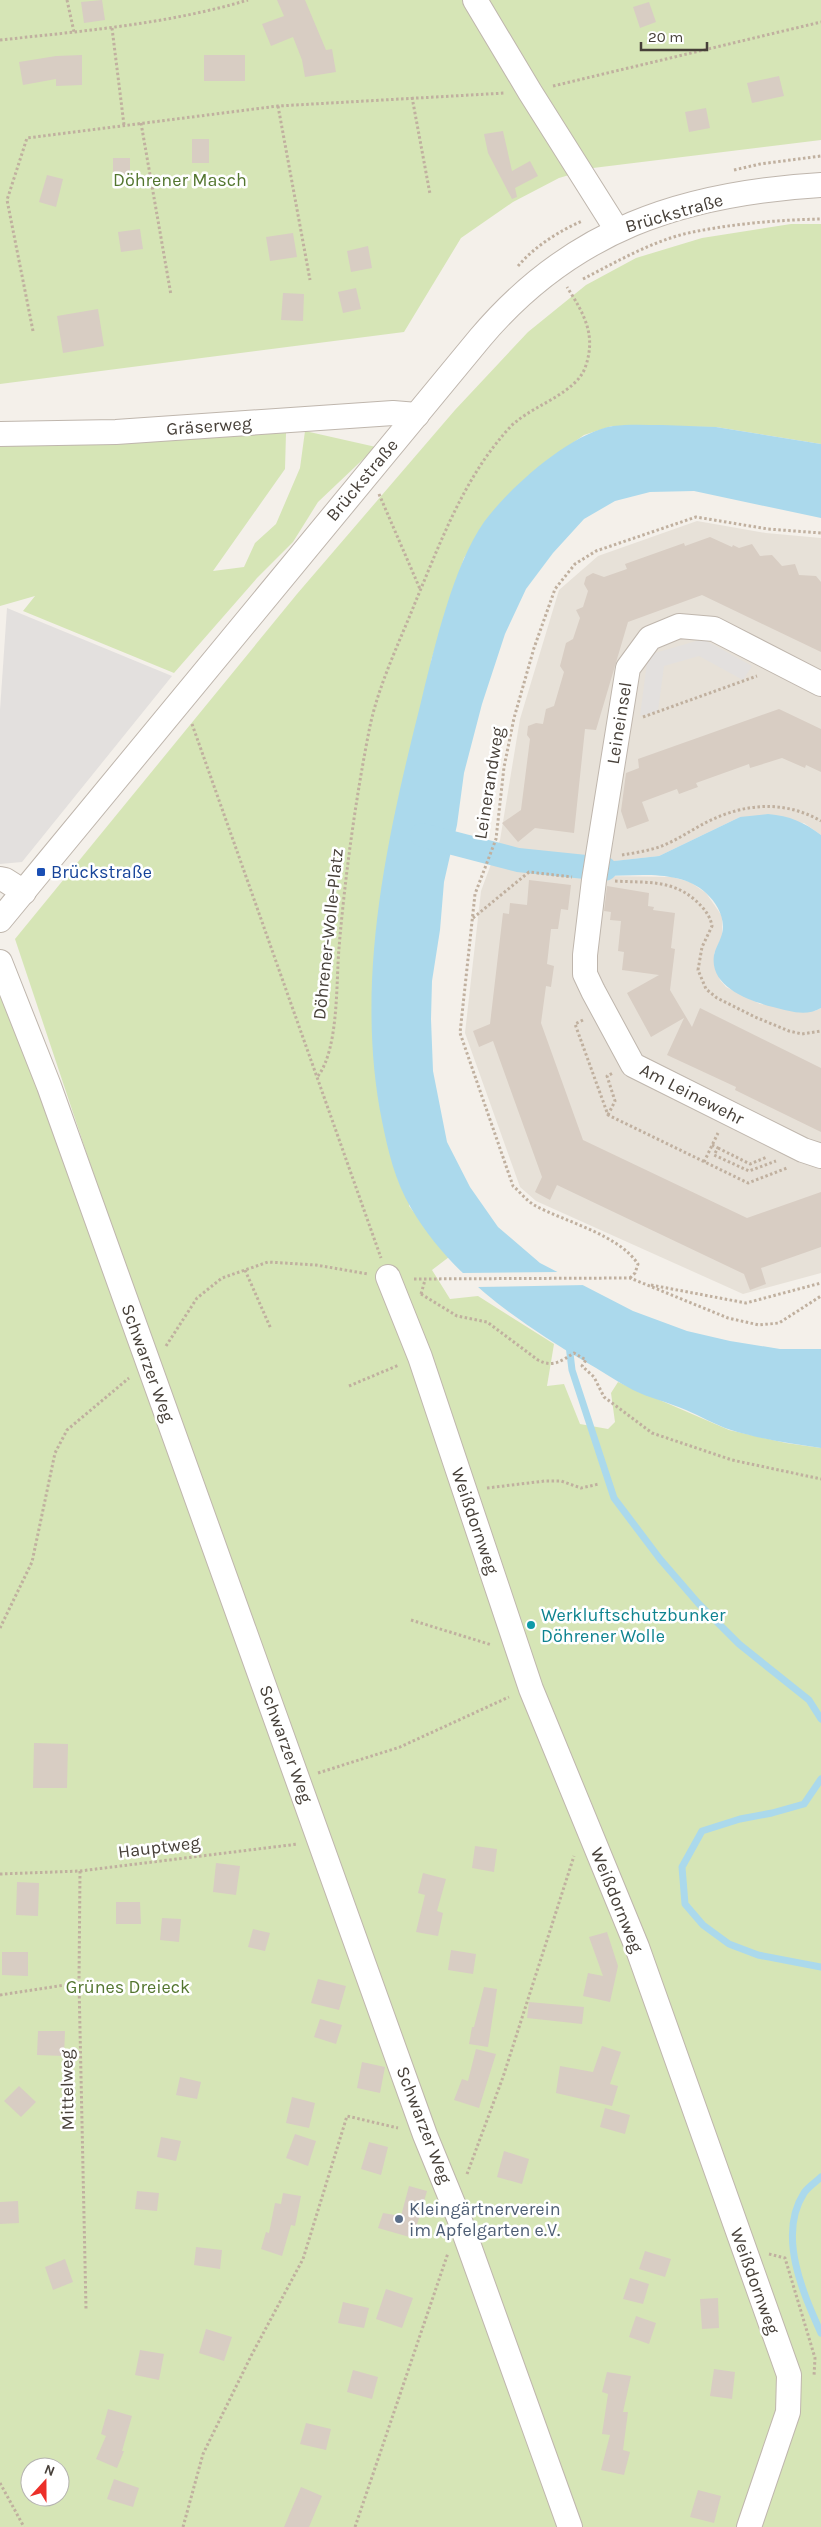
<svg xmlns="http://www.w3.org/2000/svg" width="821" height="2527" viewBox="0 0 821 2527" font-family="Karla,sans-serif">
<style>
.residential{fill:#e7e1d8}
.green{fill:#d6e5b6;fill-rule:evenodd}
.parking{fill:#e3e0de}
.water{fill:#abd9ec}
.pier{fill:#f4f0ea}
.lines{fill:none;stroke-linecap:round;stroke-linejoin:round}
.stream{stroke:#abd9ec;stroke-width:7}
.canal{stroke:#abd9ec;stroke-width:24}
.building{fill:#d8cdc3}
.minor-casing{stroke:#bfb6ad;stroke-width:26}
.path{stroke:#c0b09f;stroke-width:3;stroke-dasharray:2.5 2.5;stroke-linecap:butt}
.minor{stroke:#fff;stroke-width:24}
.transit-dot{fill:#1a4fb4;stroke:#fff;stroke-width:2}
.culture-dot{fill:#0f9aa8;stroke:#fff;stroke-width:2}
.service-dot{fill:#5c6f8a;stroke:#fff;stroke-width:2}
.labels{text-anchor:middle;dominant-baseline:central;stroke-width:5;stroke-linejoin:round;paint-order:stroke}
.park-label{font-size:18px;fill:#53762f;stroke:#fff}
.street-label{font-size:18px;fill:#474039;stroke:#fff}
.transit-label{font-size:18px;fill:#164399;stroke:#fff;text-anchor:start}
.culture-label{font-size:18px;fill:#0d838f;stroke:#fff;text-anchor:start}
.service-label{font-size:18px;fill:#4e5e75;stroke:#fff;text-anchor:start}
</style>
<rect width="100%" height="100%" fill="#f4f0ea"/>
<!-- residential -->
<path class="residential" d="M697 521 766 533 821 538V835L804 823 740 817 659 856 606 862 604 876 672 877 690 882 706 893 722 916V936L714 954 720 980 726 987 760 1004 815 1011 821 1008V1273L743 1294 536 1201 520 1187 465 1033 481 891 500 840 520 719 559 590 598 556Z"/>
<!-- green -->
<g class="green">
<path d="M0 0H821V140L593 168 559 178 513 202 461 238 404 332 0 384Z"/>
<path d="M791 224H821V444L716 427 612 426 584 435 550 459 510 493 464 558 431 661 409 1206 449 1257 432 1270 450 1299 478 1296 554 1344 547 1386 564 1384 580 1424 608 1429 615 1422 611 1393 618 1382 729 1430 786 1443 821 1448V2527H0V981L161 1376 15 939 297 594 455 410 528 332 586 285 636 258 702 238ZM30 2467H60V2497H30Z"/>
<path d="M305 431 376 447 318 502 293 542 257 578 174 673 23 611 35 596 0 606V445L286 433 285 469 213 571 244 567 255 543 276 524 300 468Z"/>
</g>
<!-- parking -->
<g class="parking">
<path d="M7 608 172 676 22 862 0 864V710Z"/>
<path d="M703 639 752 666 743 680 699 656 664 666 658 711 640 716 648 655Z"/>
</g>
<!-- water -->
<g class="water">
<path d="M662 425 716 427 821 444V518L694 491 650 492 615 501 584 519 553 553 526 589 505 634 482 704 464 773 457 825 444 882 440 930 432 981 431 1019 433 1071 447 1142 470 1187 498 1227 540 1263 633 1311 687 1331 730 1341 780 1349H821V1448C791 1444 760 1439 731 1430 715 1425 701 1416 686 1410 668 1402 649 1398 633 1390 616 1381 600 1370 584 1361 518 1322 450 1275 411 1208 395 1181 388 1151 382 1121 354 982 387 837 421 702 434 649 453 566 484 522 509 488 570 433 613 426 628 424 646 425 662 425Z"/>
<path d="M768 814C790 816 804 822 821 835V1008C805 1017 790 1011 773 1007 749 1001 709 987 714 955 715 949 719 943 721 937 727 921 718 904 706 893 680 869 636 876 604 876L605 862 659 856 740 817Z"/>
</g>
<!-- pier -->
<path class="pier" d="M561 1272 586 1285 476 1287 462 1273Z"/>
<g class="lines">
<!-- stream -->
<g class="stream">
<path d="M569 1345 572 1370 614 1498 660 1559 698 1603 739 1644 809 1700 821 1719"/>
<path d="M821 1779 804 1804 772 1813 740 1819 702 1831 682 1867 685 1904 703 1925 729 1944 758 1955 821 1967"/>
<path d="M821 2177C816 2182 808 2187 804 2193 777 2235 803 2293 821 2333"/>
</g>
<!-- canal -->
<path class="canal" d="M422 835 518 860 605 869"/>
</g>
<!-- building -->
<g class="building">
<path d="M102 0 105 20 84 23 81 2Z"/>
<path d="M277 0H305L326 50 332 49 336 72 305 77 302 60 293 37 271 46 262 24 284 16Z"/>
<path d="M649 2 656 22 640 28 633 7Z"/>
<path d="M82 55V85L56 86V79L23 85 19 62 56 56Z"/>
<rect x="204" y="55" width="41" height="26"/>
<path d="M779 76 784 96 752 103 747 83Z"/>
<path d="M706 108 710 128 689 132 685 112Z"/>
<path d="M503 131 512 171 530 161 538 176 515 188 517 197 512 199 488 153 484 134Z"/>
<rect x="192" y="139" width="17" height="24"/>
<rect x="113" y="158" width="17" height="22"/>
<path d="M47 175 63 179 56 207 39 202Z"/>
<path d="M140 229 143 249 121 252 118 232Z"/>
<path d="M293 233 297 257 270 261 266 237Z"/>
<path d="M368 246 372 268 351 272 347 251Z"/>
<path d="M356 288 361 309 343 313 338 292Z"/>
<path d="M283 293 304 294 303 321 281 320Z"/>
<path d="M98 309 104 346 63 353 57 316Z"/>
<path d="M710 537 732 547 733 545 739 548 752 544 760 556 772 555 782 566 795 564 799 575 816 576 821 582V652L702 595 628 622 596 730 585 729 574 833 535 828 518 842 502 823 521 810 530 739 527 735 528 726 536 723 543 724 546 709 554 706 564 672 560 666 566 643 573 639 580 618 576 610 583 607 588 591 584 584 586 577 593 573 604 577 627 569 625 564 684 543 685 546Z"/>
<path d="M779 709 821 729V772L806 765 805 768 782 758 750 768 749 764 696 783 698 787 679 794 677 789 642 802 649 821 627 829 621 811 626 773 639 768 638 759Z"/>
<path d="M529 880 571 885 568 910 561 909 558 929H551L547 964 554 966 551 987 546 986 541 1023 583 1140 747 1218 821 1192V1247L761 1268 766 1284 750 1290 744 1274 557 1185 550 1200 535 1192 542 1177 493 1041 479 1047 473 1031 490 1024 503 913 509 914 510 903 527 905Z"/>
<path d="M607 886 649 893 648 906 654 907 653 910 675 913 671 948 675 949 670 990 692 1027 700 1008 821 1068V1132L735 1090 736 1087 667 1055 684 1018 651 1037 627 993 659 975 622 970 624 952 618 951 621 921 610 920 611 912 604 911Z"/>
<path d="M34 1743 68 1744 67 1788H33Z"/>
<path d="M475 1846 497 1849 494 1872 472 1868Z"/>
<path d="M216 1863 240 1866 236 1895 213 1892Z"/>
<path d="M423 1873 446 1879 437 1911 443 1913 438 1936 416 1932 425 1895 418 1893Z"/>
<path d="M17 1882 39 1883 38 1916 16 1915Z"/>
<path d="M116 1902H140L141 1924H116Z"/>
<path d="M162 1918 181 1919 179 1942 160 1940Z"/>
<path d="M253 1929 270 1933 265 1951 248 1947Z"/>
<path d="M607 1932 618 1966 610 2002 583 1996 588 1973 603 1976 589 1937Z"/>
<path d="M451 1950 476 1954 473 1974 448 1970Z"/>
<path d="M2 1952H28V1976L2 1975Z"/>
<path d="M318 1979 346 1986 339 2010 311 2003Z"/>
<path d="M484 1987 497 1989 488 2047 469 2044 472 2027H474Z"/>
<path d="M529 2002 584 2007 582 2024 527 2018Z"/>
<path d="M320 2019 342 2025 336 2044 314 2037Z"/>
<path d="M38 2031H65L64 2056 37 2055Z"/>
<path d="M602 2046 621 2052 610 2084 618 2086 612 2106 556 2093 560 2066 593 2072Z"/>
<path d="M476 2049 496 2054 479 2108 454 2100 462 2079 468 2081Z"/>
<path d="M362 2062 385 2067 380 2093 357 2088Z"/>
<path d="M180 2077 201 2082 197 2099 176 2095Z"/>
<path d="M19 2086 36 2102 21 2117 4 2101Z"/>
<path d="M292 2097 315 2103 309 2128 286 2123Z"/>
<path d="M605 2108 630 2115 625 2134 600 2127Z"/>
<path d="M295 2134 316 2141 308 2166 286 2158Z"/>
<path d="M161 2137 181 2141 176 2161 157 2157Z"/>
<path d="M369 2142 388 2147 381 2175 361 2169Z"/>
<path d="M504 2151 529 2159 522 2184 497 2177Z"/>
<path d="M409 2186 427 2191 413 2238 378 2228 383 2213 401 2216Z"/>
<path d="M137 2191 159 2193 157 2211 135 2209Z"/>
<path d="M283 2193 301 2196 295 2226 291 2225 282 2256 261 2249 266 2232 269 2233 275 2203 281 2204Z"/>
<path d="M18 2201 19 2223 0 2224V2202Z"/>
<path d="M196 2247 222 2250 220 2269 194 2265Z"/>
<path d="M645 2251 671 2259 665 2277 639 2269Z"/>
<path d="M65 2259 73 2282 53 2290 45 2267Z"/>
<path d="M630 2278 649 2284 643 2304 623 2299Z"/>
<path d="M386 2289 413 2298 402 2328 376 2319Z"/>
<path d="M718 2298 719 2328 702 2329 700 2299Z"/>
<path d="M343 2302 369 2308 364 2328 338 2323Z"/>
<path d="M636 2316 656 2323 649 2344 629 2337Z"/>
<path d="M206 2329 232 2337 224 2361 199 2353Z"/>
<path d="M140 2350 164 2354 159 2380 135 2375Z"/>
<path d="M714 2369 735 2372 732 2399 710 2396Z"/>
<path d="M353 2370 378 2377 372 2399 347 2392Z"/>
<path d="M607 2372 631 2376 623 2412H628L623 2450 630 2452 624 2475 601 2470 610 2435 602 2434 608 2394 602 2392Z"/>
<path d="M108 2409 132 2416 122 2451H124L117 2468 96 2459 106 2436 101 2434Z"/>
<path d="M306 2423 331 2429 326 2450 300 2444Z"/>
<path d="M114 2479 139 2488 133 2507 107 2499Z"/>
<path d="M301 2487 322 2496 309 2527H284Z"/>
<path d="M698 2490 721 2496 714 2523 690 2517Z"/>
</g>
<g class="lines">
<!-- minor casing -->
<g class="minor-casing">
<g id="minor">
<path d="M475 0 530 92 617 230"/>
<path d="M0 434 116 432 393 413 417 415"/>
<path d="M821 684 714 629 679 626 650 638 628 668 594 880 585 955V974L593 991 633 1065 803 1150 821 1156"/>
<path d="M0 879 5 880 24 892"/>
<path d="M0 920 480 338C571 230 682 193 821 185"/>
<path d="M0 962 49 1086 425 2135 459 2218 570 2527"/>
<path d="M388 1277 420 1357 531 1689 637 1947 789 2375 788 2412 749 2527"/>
</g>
</g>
<!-- path -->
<g class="path">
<path d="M67 0 74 32"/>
<path d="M112 28 124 125"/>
<path d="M0 40C83 31 168 24 248 0"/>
<path d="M553 86 821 22"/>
<path d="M412 97 430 194"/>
<path d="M278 106 310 280"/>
<path d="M141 123 171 295"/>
<path d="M734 170 760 164 821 156"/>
<path d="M518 266C534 247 559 231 582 221"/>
<path d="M583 279C616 262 649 243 684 234 728 224 776 220 821 219"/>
<path d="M33 331 7 200 27 138 278 106 505 93"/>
<path d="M379 494 420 589"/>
<path d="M643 717 757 676"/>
<path d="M192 724 381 1258"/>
<path d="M622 855C634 853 647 851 659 847 676 841 691 830 707 822 745 803 784 800 821 821"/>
<path d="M615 881C645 883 671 879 695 900 703 907 710 915 712 926L702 947 698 970 706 989 717 998 755 1017 789 1031 802 1034 821 1031"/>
<path d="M473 918 529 872 572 877"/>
<path d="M583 1020 575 1024 608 1115 748 1183 787 1168"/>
<path d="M318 1076C339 1048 336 982 339 948 345 876 356 796 370 726 379 684 399 643 415 603 438 548 461 486 499 440 504 434 510 426 517 421 536 405 576 392 585 368 597 335 584 314 567 287"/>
<path d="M608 1115 615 1101 607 1076 613 1073"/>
<path d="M712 1145 718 1148 714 1155 749 1171 776 1161"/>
<path d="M718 1148 750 1164 767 1157"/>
<path d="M704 1162 718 1133"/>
<path d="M245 1270 271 1329"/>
<path d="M630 1278 635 1273 638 1264C618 1234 565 1222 534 1205 526 1200 520 1192 513 1186L460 1033 475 894 496 839 504 767 514 718 534 648 555 589 575 564 596 551 696 517 768 529 821 533"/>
<path d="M414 1279 630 1278 728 1318 759 1325 779 1323 821 1296"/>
<path d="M651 1285 746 1303 821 1283"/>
<path d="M421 1294 457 1316 487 1322 538 1360C553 1368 561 1361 574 1353L586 1360 582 1366 594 1377 604 1397 652 1433 732 1460 821 1479"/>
<path d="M421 1294 425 1280"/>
<path d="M166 1346 197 1298 222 1278 268 1262 316 1265 368 1274"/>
<path d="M349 1386 399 1365"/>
<path d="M487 1488 545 1481H561L581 1488 599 1484"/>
<path d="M411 1620 492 1645"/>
<path d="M0 1628 32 1562 55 1453 67 1430 129 1378"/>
<path d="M318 1773 400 1747 509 1697"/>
<path d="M80 1871 79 1983 86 2309"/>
<path d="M0 1874 80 1871 298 1844"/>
<path d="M0 1995 78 1983"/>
<path d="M467 2174 503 2077 574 1856"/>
<path d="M769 2254 785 2258 815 2358 814 2376"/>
<path d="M0 2483 24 2527"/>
<path d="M183 2527 203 2454 251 2356 303 2259 347 2116 398 2128"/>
<path d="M355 2527 448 2253"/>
</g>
<!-- minor -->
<use href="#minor" class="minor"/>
</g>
<!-- markers -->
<rect class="transit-dot" x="36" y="867" width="10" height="10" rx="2.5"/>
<circle class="culture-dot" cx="531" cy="1625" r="5"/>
<circle class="service-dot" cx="399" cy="2219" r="5"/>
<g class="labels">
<!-- park labels -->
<g class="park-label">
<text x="180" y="180">Döhrener Masch</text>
<text x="128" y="1987">Grünes Dreieck</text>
</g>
<!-- street labels -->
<g class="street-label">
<text transform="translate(674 213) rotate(-16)">Brückstraße</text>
<text transform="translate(209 426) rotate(-4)">Gräserweg</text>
<text transform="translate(362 480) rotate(-50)">Brückstraße</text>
<text transform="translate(619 723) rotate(-81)">Leineinsel</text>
<text transform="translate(489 783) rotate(-81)">Leinerandweg</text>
<text transform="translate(328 934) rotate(-84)">Döhrener-Wolle-Platz</text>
<text transform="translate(692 1094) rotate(27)">Am Leinewehr</text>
<text transform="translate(148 1363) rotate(70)">Schwarzer Weg</text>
<text transform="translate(475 1521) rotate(71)">Weißdornweg</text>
<text transform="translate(286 1744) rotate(70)">Schwarzer Weg</text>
<text transform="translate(159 1847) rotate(-7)">Hauptweg</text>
<text transform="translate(617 1900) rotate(68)">Weißdornweg</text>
<text transform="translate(67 2090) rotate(-91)">Mittelweg</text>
<text transform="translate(424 2125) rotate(69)">Schwarzer Weg</text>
<text transform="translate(755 2281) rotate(70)">Weißdornweg</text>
</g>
<!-- transit labels -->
<g class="transit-label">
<text x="51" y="872">Brückstraße</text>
</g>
<!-- culture labels -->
<g class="culture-label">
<text x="541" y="1615">Werkluftschutzbunker<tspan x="541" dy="21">Döhrener Wolle</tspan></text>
</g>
<!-- service labels -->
<g class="service-label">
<text x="409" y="2209">Kleingärtnerverein<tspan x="409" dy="21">im Apfelgarten e.V.</tspan></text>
</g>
</g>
<!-- north arrow -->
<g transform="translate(45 2482) rotate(21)"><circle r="24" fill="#ffffff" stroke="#b5b3b0"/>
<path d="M0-4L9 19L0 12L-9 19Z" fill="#ec2f29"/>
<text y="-8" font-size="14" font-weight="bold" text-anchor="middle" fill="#474039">N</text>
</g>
<!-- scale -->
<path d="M641 42v8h66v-8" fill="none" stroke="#474039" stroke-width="2.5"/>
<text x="648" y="42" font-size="15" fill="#474039" stroke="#ffffff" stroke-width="4" paint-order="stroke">20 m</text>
</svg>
